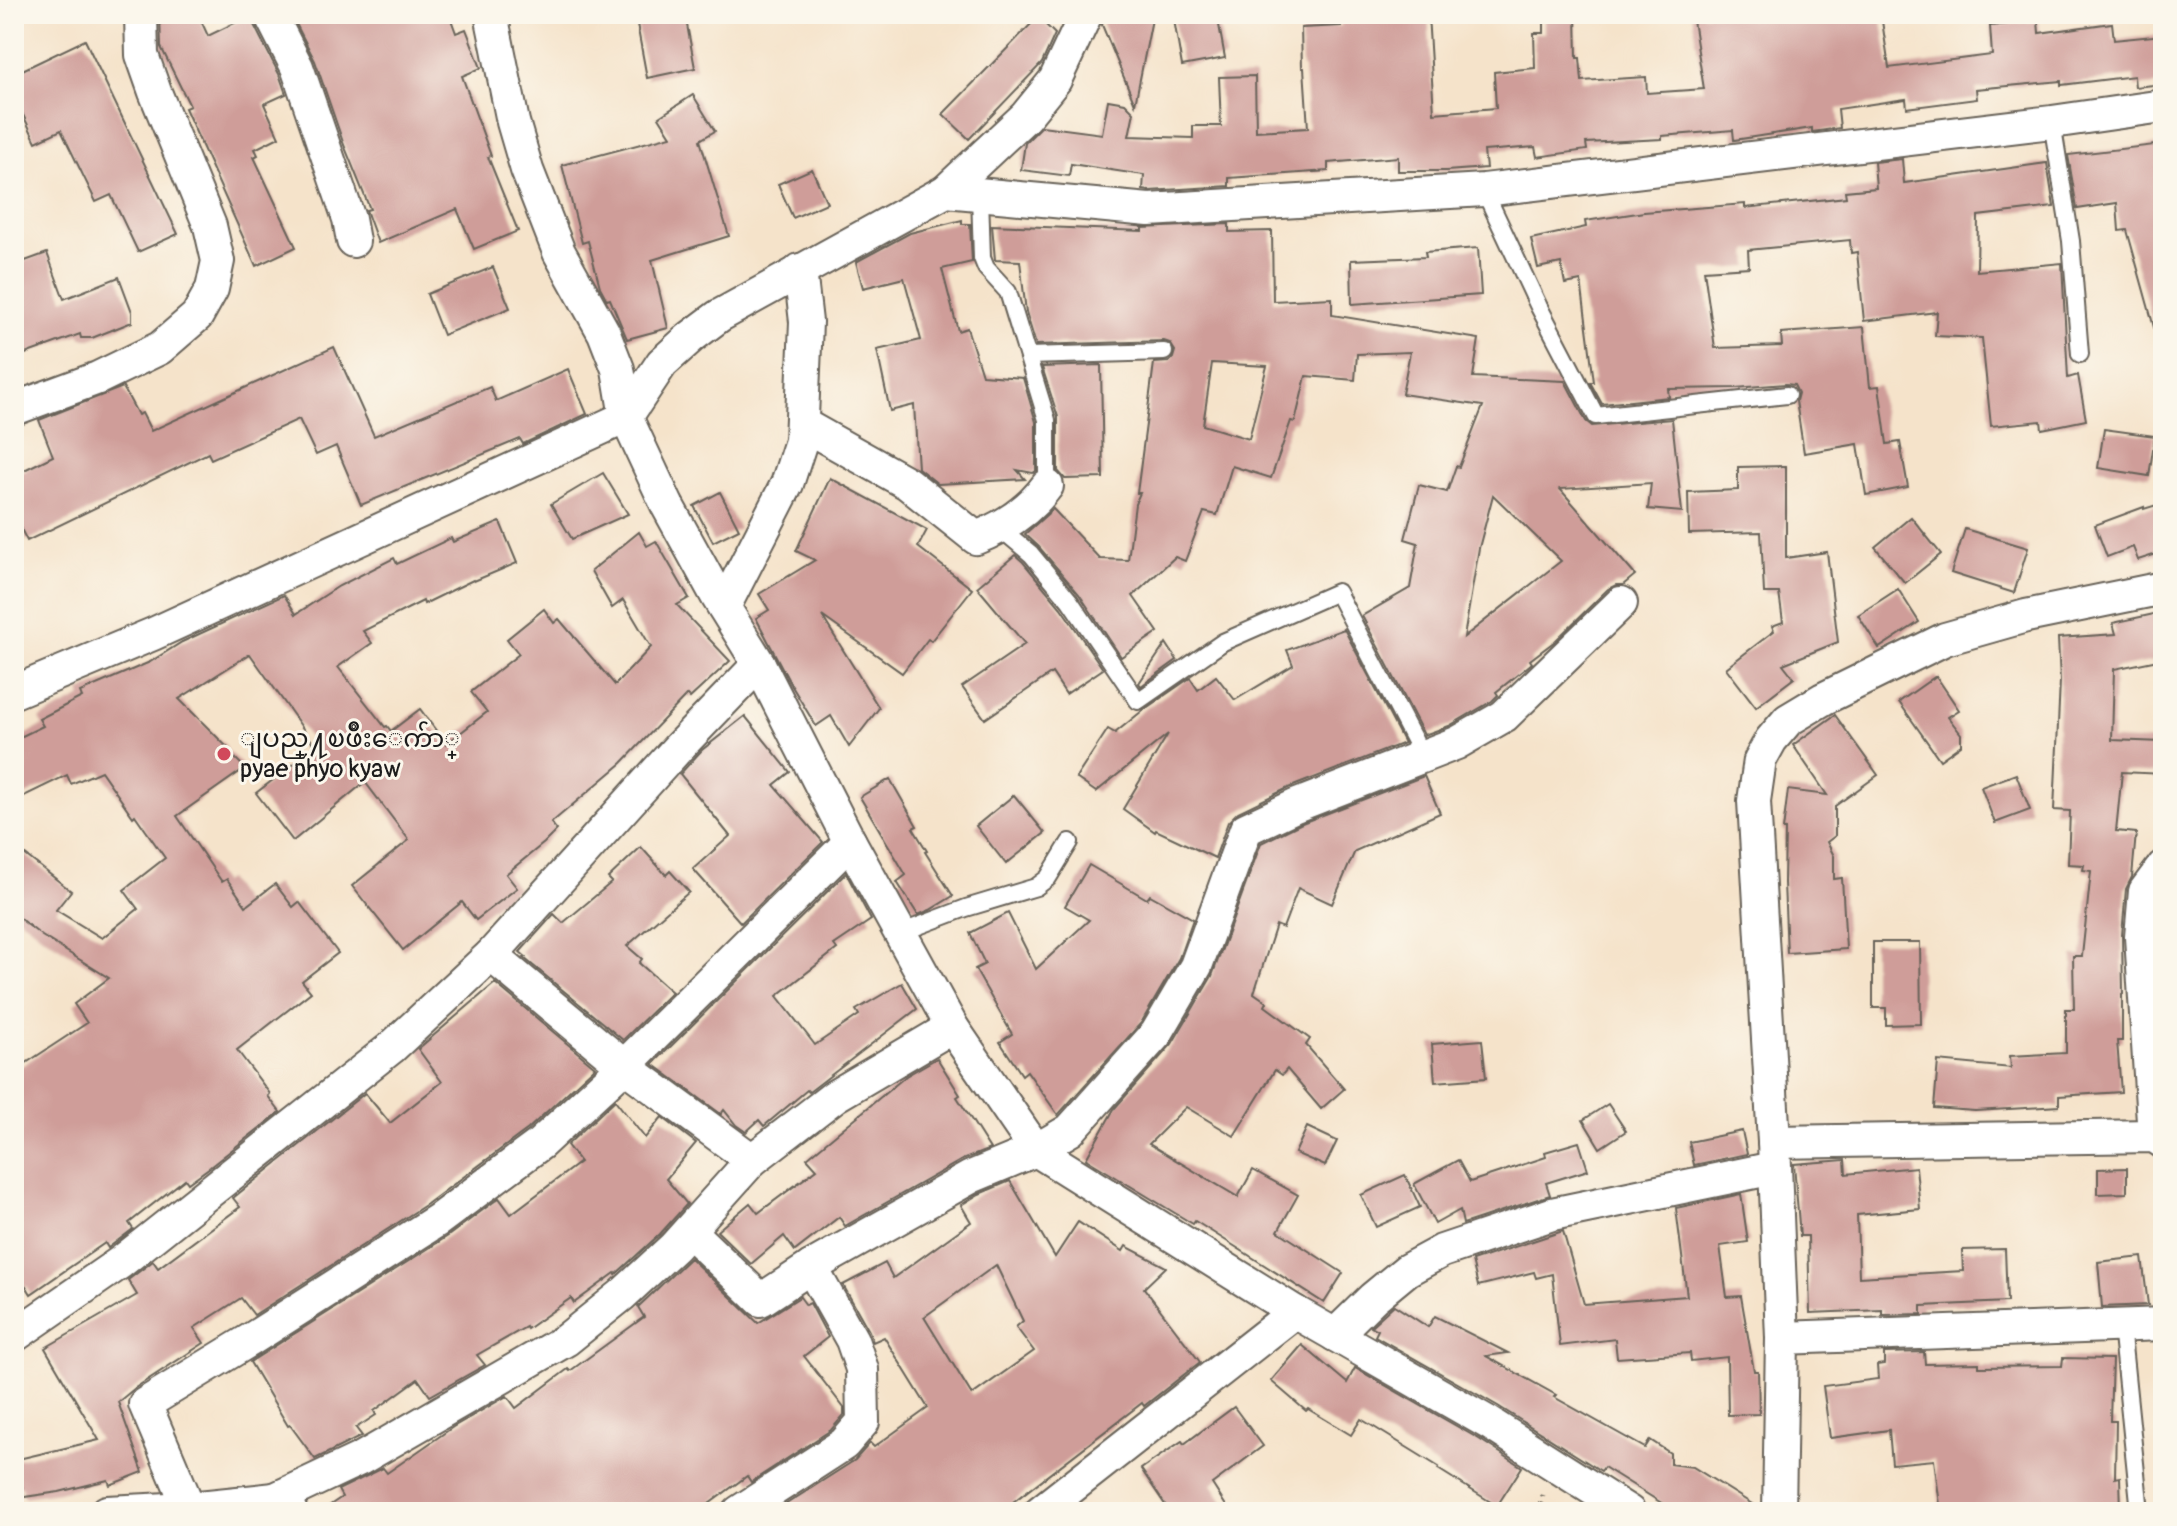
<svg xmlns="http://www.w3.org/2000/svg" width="2177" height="1526" viewBox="0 0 2177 1526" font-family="Pangolin,'Noto Sans Myanmar',sans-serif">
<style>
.building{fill:#cf9d99;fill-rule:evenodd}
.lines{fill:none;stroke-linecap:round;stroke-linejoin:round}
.lane-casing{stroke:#686259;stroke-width:20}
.street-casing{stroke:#686259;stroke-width:36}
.path{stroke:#686259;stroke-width:5;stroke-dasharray:2 6;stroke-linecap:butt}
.lane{stroke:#fff;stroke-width:16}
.street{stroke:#fff;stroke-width:32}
.poi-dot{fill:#d1495b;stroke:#fbf7ec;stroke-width:3}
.labels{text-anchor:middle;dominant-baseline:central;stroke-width:6;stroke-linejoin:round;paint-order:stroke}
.poi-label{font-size:26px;fill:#1c1c1c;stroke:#fbf7ec;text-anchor:start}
</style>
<rect width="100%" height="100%" fill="#fbf7ec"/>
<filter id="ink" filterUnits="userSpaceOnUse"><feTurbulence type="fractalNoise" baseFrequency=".0125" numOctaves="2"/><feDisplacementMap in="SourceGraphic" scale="16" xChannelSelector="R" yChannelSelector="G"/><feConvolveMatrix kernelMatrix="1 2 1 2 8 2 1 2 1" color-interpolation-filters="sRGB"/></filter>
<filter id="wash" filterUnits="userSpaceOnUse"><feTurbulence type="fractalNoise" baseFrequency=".006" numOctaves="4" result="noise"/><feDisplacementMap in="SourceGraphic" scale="32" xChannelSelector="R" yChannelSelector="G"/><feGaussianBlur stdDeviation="1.8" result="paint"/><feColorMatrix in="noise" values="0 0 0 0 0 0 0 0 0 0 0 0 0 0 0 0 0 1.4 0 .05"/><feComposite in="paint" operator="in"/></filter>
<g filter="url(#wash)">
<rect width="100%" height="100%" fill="#f5e3ca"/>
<g id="blocks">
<!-- building -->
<g class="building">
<path d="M160 14H198L208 36 251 15 253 23 279 74 286 94 264 104 279 137 255 149 258 155 254 157 296 247 256 266 185 108 190 106 161 47Z"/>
<path d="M291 14H449L456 33 466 29 481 68 462 76 491 156 488 157 518 231 474 249 457 209 378 243 366 210 370 209 344 145 315 61Z"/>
<path d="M685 14 695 68 647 78 637 24Z"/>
<path d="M1105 14H1153L1135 104 1102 25Z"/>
<path d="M1173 14H1217L1225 58 1182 66Z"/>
<path d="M1340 14H1428L1434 113 1496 108 1494 72 1535 68 1534 33H1544V14H1576L1577 58H1580L1582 81 1646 77 1647 93 1704 89 1692 14H1881L1889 68 1992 55 1990 26 2038 21 2039 33 2112 23 2114 40 2163 35V84L2135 87 2134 76 2061 85V81L1976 89 1977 99 1907 108 1906 99 1838 109 1840 128 1812 132V128L1734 140 1733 130 1662 136V139L1586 143 1587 150 1537 157 1535 147 1484 151 1486 168 1446 171H1398V157L1328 163V171L1229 178V186L1149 191 1143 190 1144 175 1071 164 1069 176 1021 170 1025 143 1042 126 1102 134 1108 100 1125 103 1134 112 1129 136 1193 138V126H1221L1219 77 1255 76 1256 131 1308 128 1304 68H1302L1301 28 1341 26Z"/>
<path d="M1038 17 1055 34 1042 63 969 139 943 114Z"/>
<path d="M85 40 178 234 138 252 111 195 96 202 61 130 36 142 14 96V74Z"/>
<path d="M693 95 715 131 700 140 729 236 652 260 668 328 627 339 610 299 607 300 600 287 588 241 582 243 562 165 671 136 659 117Z"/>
<path d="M2163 144V330L2155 331 2127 230 2119 231 2117 203 2077 209 2068 155Z"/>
<path d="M1902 159 1904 183 2047 163 2054 207 1978 216 1977 271 2062 263 2068 378 2078 375 2086 420 2042 429 2041 421 1991 426 1982 338 1935 336 1937 312 1864 321 1857 252 1851 253 1850 240 1748 250 1749 267 1704 270 1715 348 1782 346 1781 333 1864 327 1870 387 1879 386 1887 444 1900 442 1908 487 1866 495 1858 444 1804 453 1796 401 1798 393 1794 385 1786 384 1735 388 1668 389 1669 397 1602 404 1590 382H1594L1581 281 1565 284 1561 263 1538 268 1531 239 1586 227 1585 221 1644 212 1745 204V208L1846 197 1845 191 1876 188 1874 162Z"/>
<path d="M812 169 827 203 793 218 778 184Z"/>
<path d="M962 220V224H970L972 262 942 269 958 331 967 328 982 375 1023 378 1036 422V471L1033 473 1017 470 1025 479 938 484 918 468 914 405 890 411 877 350 921 340 904 278 863 288 856 262 910 233Z"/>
<path d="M1229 224V232L1272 231 1273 301 1332 298V315L1479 339 1473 377 1565 381 1586 421 1592 426 1672 419 1682 512 1648 509 1651 483 1560 489 1635 575 1623 585H1616L1608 589 1555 641 1530 660 1532 663 1526 668 1496 692 1498 695 1492 701 1449 726 1424 735 1362 616 1410 588 1418 543 1405 539 1419 485 1447 492 1456 466 1459 467 1483 406 1402 394 1410 352 1357 354 1355 380 1306 376 1295 422 1291 421 1271 478 1232 466 1217 515 1204 512 1185 561 1175 557 1133 596 1158 632 1121 657 1079 594 1039 547 1025 534 1053 509 1100 559 1128 560 1135 504 1140 493H1137L1154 363 1169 362 1173 358 1175 351 1170 343 1164 341 1036 345 1026 312 1020 261 995 260 992 225 1142 231V228ZM1212 363 1267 366 1249 439 1203 425ZM1493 495 1561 561 1464 637 1479 548Z"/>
<path d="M1478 248 1481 295 1352 304 1351 260 1426 257 1425 252Z"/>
<path d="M47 253 64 299 119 277 132 312V322L92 338H81L80 334 14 358V265Z"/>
<path d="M493 267 510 308 443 335 427 294Z"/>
<path d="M334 347 374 436 490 387 496 401 568 369 587 414 523 444 520 439 361 505 336 446 316 455 299 419 211 459 208 453 27 541 14 515V475L53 456 39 420 123 387 138 415 142 413 151 431Z"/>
<path d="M1101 365 1103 478 1065 479 1058 471V417L1042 367Z"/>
<path d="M2104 429 2155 436 2149 476 2098 468Z"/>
<path d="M1786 466V558L1827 552 1838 642 1783 664 1794 678 1756 707 1726 668 1774 631 1772 626 1783 622 1779 593H1764L1761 532 1689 534 1688 492 1738 490V467Z"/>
<path d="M603 473 628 514 572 539 551 504Z"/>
<path d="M830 478 927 530 918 547 972 589 931 641 928 639 902 673 822 616 879 708 849 747 831 716 816 726 790 683 756 618 769 610 759 594 815 560 796 551Z"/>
<path d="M720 492 739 529 713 542 694 506Z"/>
<path d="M2163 503V552L2138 560 2133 547 2107 557 2095 525 2144 507V509Z"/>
<path d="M1911 517 1941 554 1905 583 1875 547Z"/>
<path d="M500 522 517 563 474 581 473 580 424 604 423 601 363 631 372 643 338 667 385 727 387 726 391 731 420 709 446 744 487 712 471 692 519 654 507 639 544 609 554 623 559 619 615 685 651 647 623 600 612 608 591 571 639 532 647 546 656 541 689 598 677 605 730 661 690 698 687 695 622 763 551 823 557 830 544 843 506 874 517 888 476 920 462 902 403 950 352 886 409 840 365 782 293 841 256 793 316 747 250 654 179 699 227 747 225 748 245 768 177 816 222 882 227 879 246 906 275 884 293 907 299 902 338 953 302 981 311 992 237 1050 270 1094 268 1096 280 1112 210 1167 188 1183 185 1179 129 1223 133 1229 108 1248 105 1243 31 1294 26 1286 14 1294V1071L87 1023 74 1004 109 978 42 936 14 914V846L71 891 56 910 102 938 138 909 124 890 165 858 135 815 133 817 101 771 71 784 67 775 14 801V740L43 726 39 719 82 697 80 692 150 662 182 642 284 595 296 614 339 586 394 558 397 564 451 538 453 542Z"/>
<path d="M1965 529 2028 548 2014 593 1951 573Z"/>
<path d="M1015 555 1023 562 1061 608 1103 669 1066 694 1052 673 985 719 962 687 1025 644 977 587Z"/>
<path d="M1898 589 1919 622 1879 648 1858 615Z"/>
<path d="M2163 612V659L2114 669 2112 740 2163 742V774L2122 772 2116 831 2136 833 2132 877 2126 889 2122 935 2123 994H2122V1041H2117L2121 1092 2059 1096V1106L1975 1111 1934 1108 1938 1061 2011 1068 2010 1056 2066 1053V1009H2074L2073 956H2082L2091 871 2083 870 2084 865 2068 864 2070 811 2054 810 2060 681 2058 638 2116 634 2113 623Z"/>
<path d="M1344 629 1404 743 1288 788 1238 812 1228 822 1215 858 1156 830 1155 832 1123 809 1168 734 1096 792 1076 778 1108 729 1115 733 1142 711 1190 678 1198 690 1216 676 1235 700 1293 665 1287 650Z"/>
<path d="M1166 643 1177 660 1141 686 1139 683Z"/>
<path d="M1936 676 1959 710 1948 717 1961 734V745L1940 760 1899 702Z"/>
<path d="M1835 715 1878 775 1835 806V836L1827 842 1834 856V879L1842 878 1846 949 1787 953 1784 883 1785 830H1783L1788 790 1827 795 1793 745Z"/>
<path d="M745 716 790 772 774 785 823 842 741 923 693 869 730 836 680 774 702 750Z"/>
<path d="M2016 774 2030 810 1995 823 1981 787Z"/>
<path d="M1424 776 1440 813 1355 851 1332 904 1298 888 1283 928 1276 925 1254 993 1267 1002 1265 1006 1310 1039 1306 1045 1344 1089 1321 1109 1287 1069 1282 1075 1275 1070 1234 1136 1186 1107 1149 1144 1238 1197 1253 1170 1298 1195 1278 1231 1343 1273 1324 1303 1195 1221 1193 1224 1086 1159 1114 1109 1172 1044 1212 976 1261 843 1302 823Z"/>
<path d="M890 779 917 826 913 828 927 851 925 852 953 896 930 910 918 915 897 882 906 875 860 797Z"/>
<path d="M1014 795 1045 833 1006 864 976 826Z"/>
<path d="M641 847 666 875 670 871 689 892 627 946 642 959 639 963 672 992 623 1040 524 958 526 957 520 952 554 914 563 923 612 882 608 878Z"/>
<path d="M1089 865 1147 899 1150 895 1193 919 1179 958 1141 1023 1058 1115 1027 1071 1022 1075 1000 1042 1012 1034 975 969 985 964 970 933 1008 913 1036 969 1089 920 1065 906Z"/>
<path d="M846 873 871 920 834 945 837 949 777 996 815 1045 859 1015 856 1010 902 983 917 1009 809 1092 807 1090 764 1126 759 1120 746 1132 736 1125 724 1110 721 1114 653 1064Z"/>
<path d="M1873 942H1920L1921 1024 1886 1025V1008H1873Z"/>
<path d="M495 983 595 1067 528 1129 427 1204 254 1315 241 1298 194 1328 204 1343 135 1388 118 1402 143 1472 110 1485 108 1480 59 1492 24 1497 22 1486 14 1489V1460L99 1440 45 1348 137 1295 128 1280 153 1261 158 1268 240 1207 233 1198 365 1093 390 1123 442 1082 418 1049Z"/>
<path d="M1482 1040 1486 1078 1435 1082 1432 1044Z"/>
<path d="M937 1058 960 1095 957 1097 990 1149 962 1160 845 1226 839 1217 795 1251 784 1236 751 1264 717 1231 750 1203 758 1213 817 1169 807 1158 906 1076Z"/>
<path d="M615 1100 645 1138 662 1117 696 1143 666 1179 687 1204 660 1234 616 1274 615 1273 574 1303 571 1298 527 1329 526 1327 477 1355 485 1365 430 1396 418 1379 374 1411 376 1415 356 1428 362 1436 315 1459 290 1425 288 1426 250 1362 448 1236 499 1198 511 1214 580 1162 567 1145Z"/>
<path d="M1608 1104 1626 1131 1600 1148 1583 1120Z"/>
<path d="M1307 1127 1337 1141 1325 1166 1295 1153Z"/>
<path d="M1742 1131 1747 1154 1694 1165 1689 1142Z"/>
<path d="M1579 1142 1588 1170 1546 1183 1550 1195 1463 1224 1460 1210 1435 1224 1414 1184 1458 1160 1470 1182 1546 1157 1545 1152Z"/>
<path d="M1845 1160 1846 1174 1916 1167 1920 1209 1857 1215 1859 1277 1963 1271 1962 1250 2005 1249 2007 1302 1922 1306V1314L1882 1315V1310L1810 1313 1808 1236H1800L1794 1164Z"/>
<path d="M2127 1168V1193L2098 1194V1169Z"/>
<path d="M1405 1175 1420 1207 1376 1227 1361 1195Z"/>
<path d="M1010 1181 1055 1257 1078 1222 1123 1251 1126 1246 1166 1267 1144 1288 1200 1362 1144 1406 1142 1403 1000 1512H774L855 1460 870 1443 874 1447 928 1408 884 1337 873 1342 869 1331 843 1285 885 1263 893 1278 971 1222 961 1205 979 1194ZM996 1265 1023 1321 1016 1327 1034 1351 972 1395 924 1317Z"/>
<path d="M1741 1194 1748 1242 1720 1246 1727 1297 1741 1296 1754 1371H1758L1759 1414 1728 1415 1727 1357 1691 1361 1690 1353 1617 1358 1615 1339 1560 1346 1552 1274 1536 1278 1534 1272 1478 1286 1472 1261 1563 1231 1584 1304 1687 1296 1676 1208Z"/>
<path d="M2142 1257 2148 1305 2102 1307 2098 1262Z"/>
<path d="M690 1258 758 1323 800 1297 806 1305 810 1303 828 1337 804 1356 844 1408V1415L831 1430 751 1482 747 1476 698 1512H320L342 1497 338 1490 383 1468 387 1473 453 1427 507 1396 516 1408 568 1369 570 1371 644 1317 638 1307Z"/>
<path d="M1394 1305 1428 1327 1435 1316 1508 1353 1486 1356 1556 1395 1554 1397 1645 1448 1650 1440 1670 1453V1464L1693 1467 1760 1509V1512H1676L1604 1467 1601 1471 1498 1406 1375 1336 1378 1330 1371 1326Z"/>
<path d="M1302 1345 1347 1383 1355 1368 1479 1439 1522 1467 1497 1506 1438 1469 1439 1467 1361 1419 1351 1435 1308 1409 1306 1411 1271 1381Z"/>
<path d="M1924 1352 1925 1364 1979 1363V1367L2062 1366 2063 1358 2112 1359 2110 1421H2116L2115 1478 2120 1477 2121 1512H1941L1934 1460 1892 1464 1889 1430 1830 1438 1823 1386 1878 1379 1877 1365 1884 1364V1353Z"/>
<path d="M1234 1407 1263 1446 1212 1484 1230 1512H1170L1141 1469 1182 1441 1184 1444Z"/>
</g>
</g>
</g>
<g filter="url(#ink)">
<use href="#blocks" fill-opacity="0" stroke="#686259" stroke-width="2"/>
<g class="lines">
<!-- lane casing -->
<g class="lane-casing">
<g id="lane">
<path d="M2052 122 2071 241 2080 354"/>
<path d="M1484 190 1539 307 1596 416 1787 395"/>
<path d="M980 195 982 258 986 268 1008 292 1047 420V486"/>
<path d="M1028 356 1164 352"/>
<path d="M1000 528 1031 554 1070 601 1138 701 1223 642 1337 592 1423 757"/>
<path d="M900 933 966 908 1036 887 1048 878 1070 842"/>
<path d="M2121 1326 2140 1512"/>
</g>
</g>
<!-- street casing -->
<g class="street-casing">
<g id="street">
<path d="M270 14 297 67 349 219 353 241"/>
<path d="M491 14 513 122 527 170 559 252 604 333 618 369 626 417 667 505 717 596 759 664 850 842 952 1027 1036 1150 1295 1312 1489 1423 1629 1512"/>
<path d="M946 191 1025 117 1055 80 1086 14"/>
<path d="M14 409 98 378 160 348 197 316 212 289 218 261 210 226 155 92 142 55 141 14"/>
<path d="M802 424 907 483 976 538C1004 527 1029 511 1047 486"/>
<path d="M724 607 787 484 801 441 806 322 800 270"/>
<path d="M14 692 153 634 626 417 662 363 691 337 719 316 946 191 1149 210 1484 190 2052 122 2163 106"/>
<path d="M491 955 624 1066 752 1160"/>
<path d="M2154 1136 2141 937 2145 891 2163 867"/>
<path d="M1774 1142 2154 1136 2163 1142"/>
<path d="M689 1231 761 1300 811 1267 971 1177 1036 1150 1070 1130 1156 1034 1196 966 1246 829 1295 806 1457 743 1504 716 1621 603"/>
<path d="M1335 1335 1373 1298 1407 1270 1442 1251 1552 1214 1774 1168"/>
<path d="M14 1336 121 1262 391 1048 491 955 678 748 759 664"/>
<path d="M1782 1338 2163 1324"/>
<path d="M275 1499 362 1458 566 1340 622 1295 674 1247 752 1160 835 1096 952 1027"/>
<path d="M189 1508 145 1404 250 1340 438 1220 540 1144 624 1066 850 842"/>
<path d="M107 1512 189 1508 275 1499 291 1512"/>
<path d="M739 1512 844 1444 863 1422 862 1369 852 1340 811 1267"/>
<path d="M1040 1512 1295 1312"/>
<path d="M1779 1512 1782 1338 1774 1142 1754 801 1760 760 1771 740 1788 720 1823 699 1945 639 2026 616 2163 588"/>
</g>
</g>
<!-- path -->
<path class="path" d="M1538 1512 1543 1495"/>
<!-- lane -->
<use href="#lane" class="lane"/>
<!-- street -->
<use href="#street" class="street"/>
</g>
</g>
<!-- markers -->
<circle class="poi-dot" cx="224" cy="754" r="8"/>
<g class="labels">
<!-- poi labels -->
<g class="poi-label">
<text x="240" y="739">ျပည္႔ၿဖိဳးေက်ာ္<tspan x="240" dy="30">pyae phyo kyaw</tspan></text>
</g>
</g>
<!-- margin -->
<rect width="2177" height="1526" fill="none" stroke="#fbf7ec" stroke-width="48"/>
</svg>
